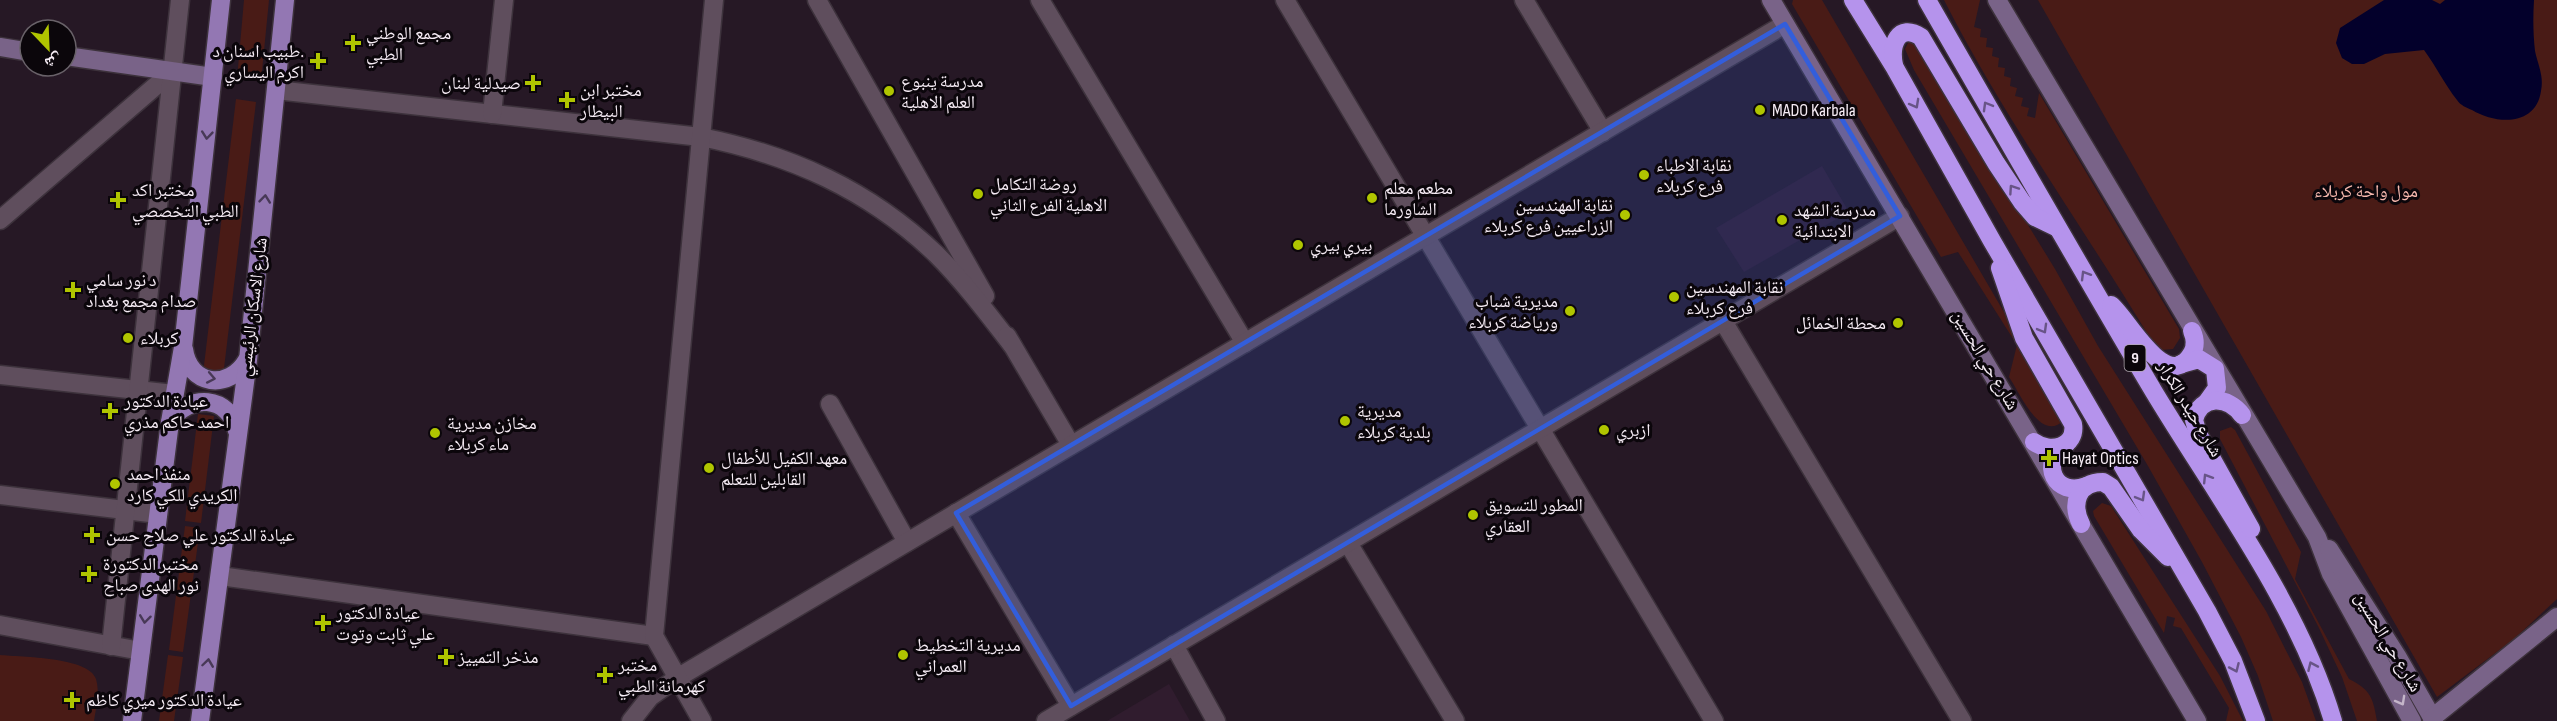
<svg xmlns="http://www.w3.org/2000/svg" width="2557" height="721" viewBox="0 0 2557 721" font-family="'Sofia Sans Condensed','Noto Naskh Arabic',sans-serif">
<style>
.built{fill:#301c2e}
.green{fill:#491b16}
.water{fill:#03002b}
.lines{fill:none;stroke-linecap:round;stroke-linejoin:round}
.street-casing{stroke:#3d323c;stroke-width:21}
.secondary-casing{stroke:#3d323c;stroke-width:21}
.primary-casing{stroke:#3d323c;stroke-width:21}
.highway-casing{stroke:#3d323c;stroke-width:21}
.street{stroke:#5f4e5d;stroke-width:18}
.secondary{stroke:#796388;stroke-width:18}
.primary{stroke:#9377b3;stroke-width:18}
.highway{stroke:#b593ec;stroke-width:18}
.oneway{stroke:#685487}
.oneway2{stroke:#483957}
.oneway3{stroke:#c4b5c9}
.marked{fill:#335edb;fill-opacity:0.2;stroke:#335edb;stroke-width:4.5;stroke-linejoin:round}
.poi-dot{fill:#b0c500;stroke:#0b060b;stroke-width:2}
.labels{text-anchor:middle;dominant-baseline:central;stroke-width:6;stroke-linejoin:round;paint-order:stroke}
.shield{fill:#0b060b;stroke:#b0a7af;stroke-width:1.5}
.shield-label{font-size:16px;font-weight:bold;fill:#f6ecf5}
.poi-label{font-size:18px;fill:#f6ecf5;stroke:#0b060b;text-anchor:start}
.park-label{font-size:18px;fill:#f7b8ae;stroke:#0b060b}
.street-label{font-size:18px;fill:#f6ecf5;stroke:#0b060b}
</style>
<rect width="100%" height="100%" fill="#261825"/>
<!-- built -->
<g class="built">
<path d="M1822 166 1849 212 1744 272 1716 228Z"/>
<path d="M1169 684 1190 721H1107Z"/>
</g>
<!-- green -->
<g class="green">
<path d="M244 0H269L261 81 237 79Z"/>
<path d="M1793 0H1822L2022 343 2064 420C2041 444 2020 393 2009 377L2017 345 1958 252 1941 257 1792 4Z"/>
<path d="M1944 0H1980L1974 27 1981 29 1980 37 1987 38 1986 47 1993 48 1992 56 1999 58 1998 67 2005 68 2004 76 2011 78 2010 86 2017 88 2015 96 2023 98 2021 106 2029 108 2027 116 2035 118 2039 93 2179 329 2180 338 2173 349 2161 350 2153 343C2084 228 2005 120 1944 0Z"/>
<path d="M2038 0H2557V599L2514 639 2437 697Z"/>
<path d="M1909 41 1916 42 2055 269 2098 346 2266 611 2302 682 2316 721H2273L2258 676 2241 637 2202 562 2148 466 1914 70 1905 49Z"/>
<path d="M236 99 256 102 222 385 202 382Z"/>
<path d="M198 414 214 416 201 523 185 521Z"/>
<path d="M2231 427 2235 430 2301 552 2295 579 2349 679C2371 690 2373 698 2377 721H2357L2342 677 2318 626 2220 439V431Z"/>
<path d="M2102 503 2111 506 2220 676 2243 721H2226L2229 708 2181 628 2173 626 2175 618 2167 616 2164 633 2094 516 2093 511Z"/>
<path d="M185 526 200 528 183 652 169 650Z"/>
<path d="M0 655C21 657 89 657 96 679 100 692 96 708 94 721H0Z"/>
<path d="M168 655 183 657 174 721H159Z"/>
</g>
<!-- water -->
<path class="water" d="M2384 0H2432L2440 4 2445 0H2534C2533 17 2533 33 2535 51 2538 65 2544 76 2541 91 2536 126 2497 125 2472 110 2467 108 2460 105 2457 100 2445 85 2436 66 2424 50L2385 54 2364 64H2352L2342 58 2336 43 2340 28Z"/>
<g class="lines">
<!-- street casing -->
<g class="street-casing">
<g id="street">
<path d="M817 0 985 296"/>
<path d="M1040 0 1245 343"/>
<path d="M1285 0 1714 721"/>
<path d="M1524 0 1603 132"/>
<path d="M276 90 701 137C791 155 869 190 936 254 964 282 988 314 1012 345"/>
<path d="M492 114 504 0"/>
<path d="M0 220 173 71"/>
<path d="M1723 321 1962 721"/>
<path d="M1007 336 1071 445"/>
<path d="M0 375 174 394"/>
<path d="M830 404 907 542"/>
<path d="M0 495 158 514"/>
<path d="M956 513 1071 706"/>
<path d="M1348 543 1455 721"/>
<path d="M220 576 654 636"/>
<path d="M0 625 141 651"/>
<path d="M1174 645 1216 721"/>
<path d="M111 646 180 0"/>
<path d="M631 721 650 697 677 678 1785 24"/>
<path d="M702 721 654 636 714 0"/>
<path d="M1046 721 1900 216"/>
</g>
</g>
<!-- secondary casing -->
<g class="secondary-casing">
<g id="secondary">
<path d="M1771 0 2197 721"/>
<path d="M1997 0 2317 537 2331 574 2412 721"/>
<path d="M0 47 30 52"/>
<path d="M66 56 213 77"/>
<path d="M2329 549 2397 656 2434 721"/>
<path d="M2432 718 2557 617"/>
</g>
</g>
<!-- primary casing -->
<g class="primary-casing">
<g id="primary">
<path d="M184 349C189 386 229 391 247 360"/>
<path d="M170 422C188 393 230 395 237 431"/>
<path d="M132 721 170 422 183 347 221 0"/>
<path d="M200 721 248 360 285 0"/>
</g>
</g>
<!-- highway casing -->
<g class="highway-casing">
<g id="highway">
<path d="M1853 0 1895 68 1992 241 2207 611 2233 661 2256 721"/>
<path d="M1927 0C2002 131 2077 262 2154 392 2216 495 2299 605 2333 721"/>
<path d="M1894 65C1890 45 1898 22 1921 37L1996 163 2022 202 2035 217 2056 227"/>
<path d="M2000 268 2024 338 2073 424C2077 447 2050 454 2034 442"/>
<path d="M2111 305C2129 320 2167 396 2192 353 2196 346 2195 338 2192 331"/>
<path d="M2181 364 2199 359 2215 369 2217 388 2207 402"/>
<path d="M2242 415C2228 396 2201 394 2194 420L2198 434 2251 529"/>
<path d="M2066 444C2038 463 2056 498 2086 486"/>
<path d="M2081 524C2071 504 2077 482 2103 482L2111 487 2141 530 2168 557"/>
</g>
</g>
<!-- street -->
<use href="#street" class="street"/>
<!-- secondary -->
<use href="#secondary" class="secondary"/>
<!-- primary -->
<use href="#primary" class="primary"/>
<!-- highway -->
<use href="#highway" class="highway"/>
</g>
<!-- one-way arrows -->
<defs><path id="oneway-chevron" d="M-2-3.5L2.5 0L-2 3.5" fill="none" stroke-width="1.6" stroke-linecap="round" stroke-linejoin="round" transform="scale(1.5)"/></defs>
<g class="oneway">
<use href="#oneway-chevron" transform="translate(1915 104) rotate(61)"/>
<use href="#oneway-chevron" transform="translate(1987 106) rotate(-120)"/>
<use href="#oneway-chevron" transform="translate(2013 189) rotate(-124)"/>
<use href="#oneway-chevron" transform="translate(2085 275) rotate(-121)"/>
<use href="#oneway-chevron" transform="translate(2043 329) rotate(60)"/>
<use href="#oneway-chevron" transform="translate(2207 478) rotate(-122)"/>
<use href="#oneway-chevron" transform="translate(2141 497) rotate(60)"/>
<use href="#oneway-chevron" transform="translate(2312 666) rotate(-114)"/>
<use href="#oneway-chevron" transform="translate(2235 668) rotate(66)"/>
</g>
<g class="oneway2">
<use href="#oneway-chevron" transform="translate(207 135) rotate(96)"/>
<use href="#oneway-chevron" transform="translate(265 199) rotate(-84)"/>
<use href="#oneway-chevron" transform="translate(211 378) rotate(11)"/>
<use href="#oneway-chevron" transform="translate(145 619) rotate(97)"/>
<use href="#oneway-chevron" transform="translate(208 663) rotate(-82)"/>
</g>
<use class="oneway3" href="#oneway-chevron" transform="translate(2401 701) rotate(61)"/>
<!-- marked area -->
<path class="marked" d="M1785 24 1900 216 1071 706 956 513Z"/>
<!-- markers -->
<g class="poi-dot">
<path d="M350 34h6v6h6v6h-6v6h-6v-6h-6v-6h6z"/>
<path d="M315 52h6v6h6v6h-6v6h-6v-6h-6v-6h6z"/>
<path d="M530 74h6v6h6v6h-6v6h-6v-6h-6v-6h6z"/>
<circle cx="889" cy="91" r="6"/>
<path d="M564 91h6v6h6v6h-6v6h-6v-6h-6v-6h6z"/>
<circle cx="1760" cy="110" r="6"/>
<circle cx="1644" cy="175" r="6"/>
<circle cx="978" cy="194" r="6"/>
<circle cx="1372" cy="198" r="6"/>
<path d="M115 191h6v6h6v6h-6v6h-6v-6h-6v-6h6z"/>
<circle cx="1625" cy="215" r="6"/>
<circle cx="1782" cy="220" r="6"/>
<circle cx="1298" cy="245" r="6"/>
<path d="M70 281h6v6h6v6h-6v6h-6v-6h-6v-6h6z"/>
<circle cx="1674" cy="297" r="6"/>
<circle cx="1570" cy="311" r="6"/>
<circle cx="1898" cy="323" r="6"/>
<circle cx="128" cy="338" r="6"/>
<path d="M107 402h6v6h6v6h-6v6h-6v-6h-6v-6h6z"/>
<circle cx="1345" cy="421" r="6"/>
<circle cx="1604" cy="430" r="6"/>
<circle cx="435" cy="433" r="6"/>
<path d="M2046 449h6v6h6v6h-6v6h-6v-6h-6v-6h6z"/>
<circle cx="709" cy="468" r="6"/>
<circle cx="115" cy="484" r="6"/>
<circle cx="1473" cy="515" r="6"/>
<path d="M89 526h6v6h6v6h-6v6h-6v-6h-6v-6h6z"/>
<path d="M86 565h6v6h6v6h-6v6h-6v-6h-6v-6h6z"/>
<path d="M320 614h6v6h6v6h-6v6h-6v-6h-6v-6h6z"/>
<circle cx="903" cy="655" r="6"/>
<path d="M443 648h6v6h6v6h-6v6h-6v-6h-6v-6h6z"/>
<path d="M602 666h6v6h6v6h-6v6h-6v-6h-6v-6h6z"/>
<path d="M69 691h6v6h6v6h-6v6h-6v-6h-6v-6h6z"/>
</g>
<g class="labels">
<!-- shield labels -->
<rect class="shield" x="2124.5" y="345" width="21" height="26" rx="4.5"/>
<g class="shield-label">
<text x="2135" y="358">9</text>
</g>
<!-- poi labels -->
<g class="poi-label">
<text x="366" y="33">مجمع الوطني<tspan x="366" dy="21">الطبي</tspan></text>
<text x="304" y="51" text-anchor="end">طبيب اسنان د.<tspan x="304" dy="21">اكرم اليساري</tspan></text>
<text x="901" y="81">مدرسة ينبوع<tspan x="901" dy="21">العلم الاهلية</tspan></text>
<text x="521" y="83" text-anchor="end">صيدلية لبنان</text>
<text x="580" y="90">مختبر ابن<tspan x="580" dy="21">البيطار</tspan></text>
<text x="1772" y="110">MADO Karbala</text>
<text x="1656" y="165">نقابة الاطباء<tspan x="1656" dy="21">فرع كربلاء</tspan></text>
<text x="990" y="184">روضة التكامل<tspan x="990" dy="21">الاهلية الفرع الثاني</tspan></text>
<text x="1384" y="188">مطعم معلم<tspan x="1384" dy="21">الشاورما</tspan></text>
<text x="132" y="190">مختبر اكد<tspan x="132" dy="21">الطبي التخصصي</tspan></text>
<text x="1613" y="205" text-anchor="end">نقابة المهندسين<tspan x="1613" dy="21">الزراعيين فرع كربلاء</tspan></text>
<text x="1794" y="210">مدرسة الشهد<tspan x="1794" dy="21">الابتدائية</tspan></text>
<text x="1310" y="245">بيري بيري</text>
<text x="86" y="280">د نور سامي<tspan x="86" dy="21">صدام مجمع بغداد</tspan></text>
<text x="1686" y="287">نقابة المهندسين<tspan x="1686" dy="21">فرع كربلاء</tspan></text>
<text x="1558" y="301" text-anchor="end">مديرية شباب<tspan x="1558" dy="21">ورياضة كربلاء</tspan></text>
<text x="1886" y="323" text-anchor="end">محطة الخمائل</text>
<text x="140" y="338">كربلاء</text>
<text x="124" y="401">عيادة الدكتور<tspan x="124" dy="21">احمد حاكم مذري</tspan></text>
<text x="1357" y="411">مديرية<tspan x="1357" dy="21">بلدية كربلاء</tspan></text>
<text x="447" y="423">مخازن مديرية<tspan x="447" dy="21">ماء كربلاء</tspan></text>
<text x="1616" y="430">ازبري</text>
<text x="721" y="458">معهد الكفيل للأطفال<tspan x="721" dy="21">القابلين للتعلم</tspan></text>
<text x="2062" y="458">Hayat Optics</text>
<text x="127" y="474">منفذ احمد<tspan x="127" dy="21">الكريدي للكي كارد</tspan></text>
<text x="1485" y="505">المطور للتسويق<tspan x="1485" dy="21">العقاري</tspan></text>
<text x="106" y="535">عيادة الدكتور علي صلاح حسن</text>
<text x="103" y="564">مختبر الدكتورة<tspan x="103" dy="21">نور الهدى صباح</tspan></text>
<text x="336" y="613">عيادة الدكتور<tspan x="336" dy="21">علي ثابت وتوت</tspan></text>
<text x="915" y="645">مديرية التخطيط<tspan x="915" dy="21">العمراني</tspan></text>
<text x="458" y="657">مذخر التمييز</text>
<text x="618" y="665">مختبر<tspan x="618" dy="21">كهرمانة الطبي</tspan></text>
<text x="86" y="700">عيادة الدكتور ميري كاظم</text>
</g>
<!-- park labels -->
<g class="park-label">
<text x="2366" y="191">مول واحة كربلاء</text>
</g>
<!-- street labels -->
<g class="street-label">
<text transform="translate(253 307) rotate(-83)">شارع الاسكان الرئيسي</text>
<text transform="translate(1985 360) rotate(59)">شارع حي الحسين</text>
<text transform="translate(2190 409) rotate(59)">شارع حيدر الكرار</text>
<text transform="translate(2388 642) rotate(59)">شارع حي الحسين</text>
</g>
</g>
<!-- north arrow -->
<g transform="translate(48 48) rotate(157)"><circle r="28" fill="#0b060b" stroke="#696269" stroke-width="1.5"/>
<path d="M0-4.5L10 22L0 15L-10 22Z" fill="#b0c500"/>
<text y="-9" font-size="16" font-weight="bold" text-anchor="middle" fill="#f6ecf5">ش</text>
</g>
</svg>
